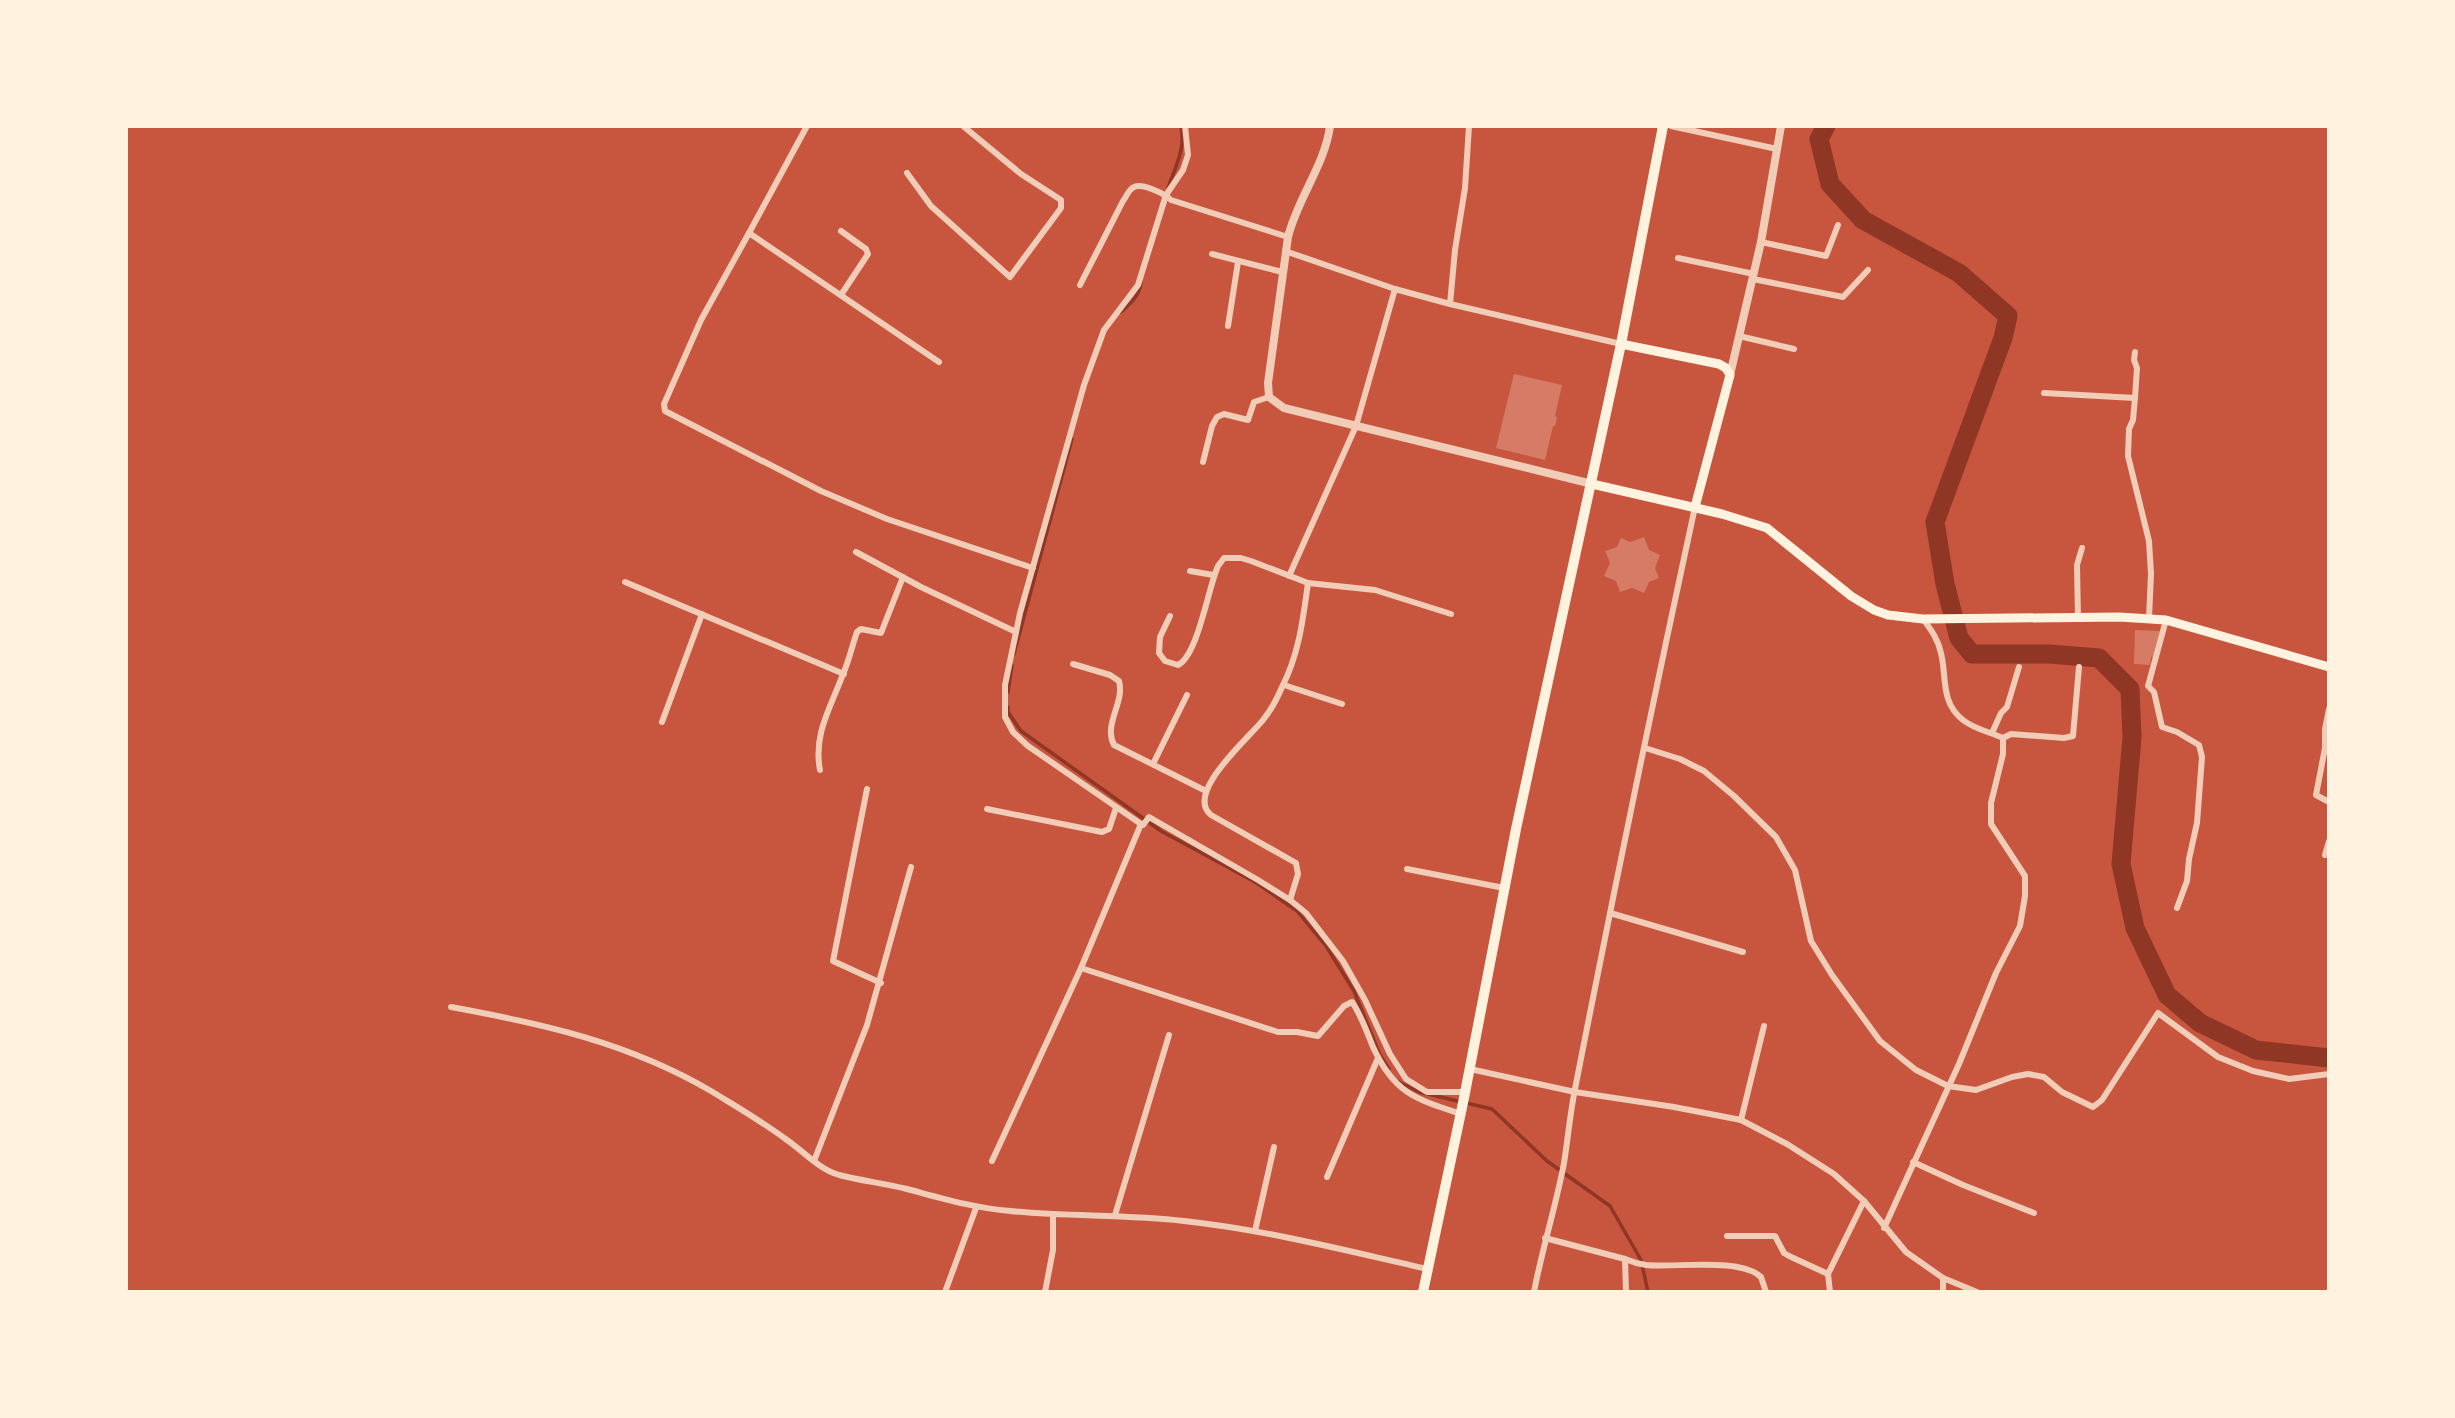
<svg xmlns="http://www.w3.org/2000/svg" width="2455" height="1418" viewBox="0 0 2455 1418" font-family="Karla,sans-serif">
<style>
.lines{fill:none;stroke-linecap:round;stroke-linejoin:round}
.stream{stroke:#8f3625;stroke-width:3.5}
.river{stroke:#8f3625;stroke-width:19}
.building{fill:#d67c66}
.minor{stroke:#f1ccb7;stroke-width:6}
.tertiary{stroke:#f1ccb7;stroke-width:8}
.secondary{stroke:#fff3e0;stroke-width:9}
.primary{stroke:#fff3e0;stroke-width:10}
</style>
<rect width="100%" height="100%" fill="#c8553d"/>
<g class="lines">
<!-- stream -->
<g class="stream">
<path d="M1168 188C1175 168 1186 148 1181 126"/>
<path d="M1121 312C1131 303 1140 295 1141 282"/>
<path d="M1014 654 1072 439"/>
<path d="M1008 692 1012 665"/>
<path d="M1008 707V712L1021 731 1161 831 1255 882 1297 911 1326 946 1354 991 1380 1055 1389 1069"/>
<path d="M1397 1081 1419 1092 1492 1109 1547 1161 1610 1206 1641 1260 1648 1292"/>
</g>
<!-- river -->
<path class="river" d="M1826 126 1819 139 1830 184 1863 220 1959 273 2008 316 2003 338 1935 522 1945 584 1959 638 1972 654H2049L2099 658 2130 689 2132 737 2121 864 2135 928 2167 995 2200 1023 2256 1050 2329 1058"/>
</g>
<!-- building -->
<g class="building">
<path d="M1514 374 1562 385 1555 416 1557 417 1556 423 1555 426H1553L1545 460 1496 448Z"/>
<path d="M1644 537 1649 550 1660 555 1655 568 1659 578 1649 582 1644 593 1632 588 1620 592 1616 581 1604 576 1610 563 1605 551 1617 547 1621 538 1630 542Z"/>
<path d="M2135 630 2160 631 2153 657H2151L2150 665 2134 664Z"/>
</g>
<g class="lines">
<!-- minor -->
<g class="minor">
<path d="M807 126 749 233 939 362"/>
<path d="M1185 126 1188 155 1183 170 1166 195 1138 285 1104 330 1084 385 1020 613 1005 685V717L1013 732 1028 746 1141 824 1143 825 1149 817 1258 880 1290 900 1306 913 1343 961 1365 1000 1390 1054 1406 1079 1427 1092H1465"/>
<path d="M1671 126 1777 149"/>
<path d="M907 173 931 206 1010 277 1061 208V200L1021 174 963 126"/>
<path d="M749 233 701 320 664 404 665 411 821 491 887 519 1033 568"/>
<path d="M1761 242 1826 256 1838 225"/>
<path d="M1285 251 1395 289 1450 304 1621 344"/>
<path d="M1212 254 1282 272"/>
<path d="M1678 258 1754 274"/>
<path d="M1753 279 1843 297 1868 270"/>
<path d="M1080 285 1123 201C1126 197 1129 189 1134 187 1143 183 1165 194 1171 200L1288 237"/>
<path d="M841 295 868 254 866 249 841 231"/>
<path d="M1450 304 1455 250 1465 188 1469 126"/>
<path d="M1228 326 1238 262"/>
<path d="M1739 336 1794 349"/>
<path d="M2135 352 2134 360 2137 368 2135 398 2133 420 2129 429 2128 456 2149 541 2151 574 2149 618"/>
<path d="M2044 393 2135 398"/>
<path d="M1203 462 1212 426 1217 417 1224 414 1248 420 1254 402 1269 397"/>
<path d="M856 552 921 587 1016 632"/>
<path d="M1190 571 1213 575"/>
<path d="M1289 576 1356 426 1395 289"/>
<path d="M625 582 844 674"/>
<path d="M1170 616 1160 637 1159 653 1165 661 1178 665C1198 655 1208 588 1218 566L1224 558H1241L1251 561 1308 583 1375 590 1451 614"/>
<path d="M2078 618 2077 565 2082 548"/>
<path d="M2166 620 2148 686 2154 692 2162 727 2177 732 2199 745 2202 757 2197 823 2189 859 2187 881 2177 908"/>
<path d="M1073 664 1110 675 1119 681C1125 703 1103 724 1114 745L1206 791"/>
<path d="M1284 685 1342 704"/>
<path d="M2329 709 2325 729V748L2316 795 2329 802"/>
<path d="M662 722 702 614"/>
<path d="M1992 733 2001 713 2007 707 2019 667"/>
<path d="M2003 738 2011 734 2064 738 2073 736 2079 667"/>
<path d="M1645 748 1680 759 1704 771 1734 796 1776 837 1795 870 1811 941 1832 975 1880 1041 1916 1070 1948 1086 1976 1090 2012 1077 2028 1074 2044 1077 2062 1092 2093 1107 2102 1100 2158 1013 2218 1057 2253 1071 2289 1079 2329 1074"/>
<path d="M1153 764 1187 695"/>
<path d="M820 770C813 734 831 707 843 674 849 661 852 646 857 632L861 629 881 633 903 577"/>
<path d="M867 789 833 961 881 983"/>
<path d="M987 809 1102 832 1109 829 1116 808"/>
<path d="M2325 855 2329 841"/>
<path d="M1407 869 1504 888"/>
<path d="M1290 900 1298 874 1296 863 1211 815C1184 793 1249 738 1263 720 1271 710 1277 699 1282 687 1299 654 1303 619 1308 583"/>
<path d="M1610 913 1743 952"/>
<path d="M1081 968 1141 824"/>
<path d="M451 1007C544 1024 629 1043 711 1091 737 1107 763 1122 787 1140 804 1152 819 1169 839 1175 861 1181 884 1183 907 1189 941 1198 974 1208 1010 1211 1068 1217 1126 1214 1184 1221 1267 1230 1347 1251 1428 1269"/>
<path d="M1470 1069 1575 1092 1674 1107 1741 1120 1787 1144 1834 1174 1864 1201 1906 1252 1943 1278 1977 1292"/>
<path d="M1741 1120 1764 1026"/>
<path d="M814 1161 867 1025 911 867"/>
<path d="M992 1161 1081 968 1278 1032H1297L1318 1036 1344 1006 1352 1002C1361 1015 1367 1032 1373 1047 1394 1093 1415 1099 1461 1114"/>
<path d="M1913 1162 1963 1185 2034 1213"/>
<path d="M1327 1177 1378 1058"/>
<path d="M1115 1215 1169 1035"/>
<path d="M1884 1228 1959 1064 1996 973 2020 926 2025 896V876L1991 824V803L2003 754V738C1990 732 1974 729 1963 720 1940 702 1947 677 1941 653 1938 639 1931 630 1923 619"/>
<path d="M1255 1231 1274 1147"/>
<path d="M1727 1236H1775L1784 1253 1789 1256 1828 1274 1864 1201"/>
<path d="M1545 1238 1625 1259 1626 1292"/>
<path d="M1625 1259C1632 1262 1639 1264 1646 1265 1674 1268 1740 1257 1761 1277L1766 1292"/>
<path d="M1828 1274 1830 1292"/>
<path d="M1943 1278V1292"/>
<path d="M945 1292 976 1208"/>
<path d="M1045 1292 1053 1250V1214"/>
<path d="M1534 1292C1542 1249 1556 1206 1564 1163 1568 1138 1570 1114 1575 1089 1613 895 1653 701 1695 507"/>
</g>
<!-- tertiary -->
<g class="tertiary">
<path d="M1330 126C1325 165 1297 199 1288 237L1268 383 1269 397 1284 408 1592 484"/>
<path d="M1730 375 1761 242 1781 126"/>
</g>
<!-- secondary -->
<g class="secondary">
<path d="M1621 344 1719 364 1726 368 1730 375 1695 507"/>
<path d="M1592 484 1722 514 1767 528 1851 596 1874 610 1888 615 1923 619 2119 617 2166 620 2329 667"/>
</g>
<!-- primary -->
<path class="primary" d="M1423 1292 1464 1098 1516 829 1621 344 1663 126"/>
</g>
<!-- border -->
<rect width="2455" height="1418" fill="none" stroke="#fff3e0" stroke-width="256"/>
</svg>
